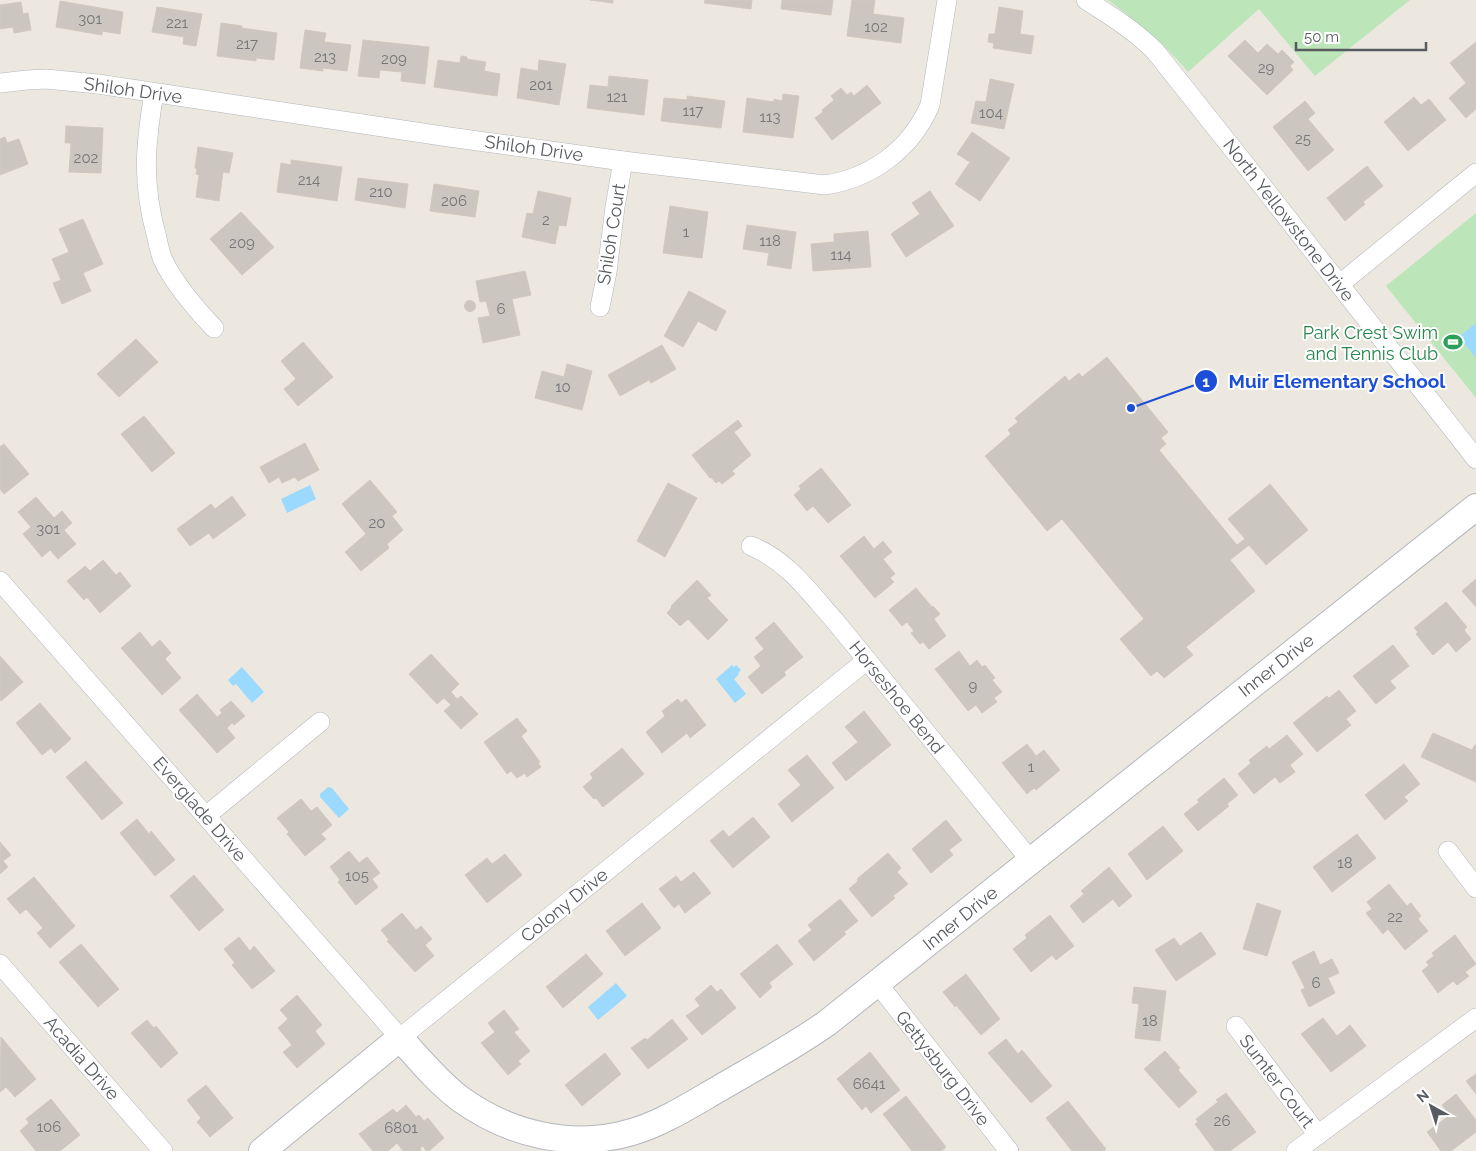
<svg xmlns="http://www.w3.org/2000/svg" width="1476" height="1151" viewBox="0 0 1476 1151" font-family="Raleway,sans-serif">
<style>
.green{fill:#bce5ba}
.water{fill:#9bd9ff}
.building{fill:#ccc6c0;stroke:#d0c9bd}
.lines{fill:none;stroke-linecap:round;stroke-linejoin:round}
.street-casing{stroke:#b2b6bb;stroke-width:20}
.secondary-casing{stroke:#b3b7bd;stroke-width:28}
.street{stroke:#fff;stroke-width:19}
.secondary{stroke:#fff;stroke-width:26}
.labels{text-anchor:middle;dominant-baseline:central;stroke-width:4;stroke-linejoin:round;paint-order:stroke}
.number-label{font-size:15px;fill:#757679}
.street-label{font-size:18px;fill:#585c61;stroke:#fff}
.leisure-label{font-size:18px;fill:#27864d;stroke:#fff;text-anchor:end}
.leader{fill:none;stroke:#1d4ed8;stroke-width:2}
.callout-dot{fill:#1d4ed8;stroke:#fff;stroke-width:2}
.mark-label{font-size:15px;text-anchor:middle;font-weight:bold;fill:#fff}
.callout-label{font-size:19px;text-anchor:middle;font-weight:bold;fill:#1d4ed8;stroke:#fff;stroke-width:4;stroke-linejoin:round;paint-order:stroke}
</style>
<rect width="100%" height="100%" fill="#ece8df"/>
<!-- green -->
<g class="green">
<path d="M1108 0H1410L1315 76 1259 9 1188 72C1165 44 1137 22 1108 0Z"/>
<path d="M1476 213V398L1386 286Z"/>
</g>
<!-- water -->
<g class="water">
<path d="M1476 323V358L1459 337Z"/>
<path d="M310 485 316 499 287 513 281 499Z"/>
<path d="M732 665 734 667 736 665 741 670 738 673 739 674 734 679 746 694 735 703 716 679Z"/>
<path d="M242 667 264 692 252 703 236 684 233 686 228 680Z"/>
<path d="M328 787 332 788 349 809 339 818 320 797V794Z"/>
<path d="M616 983 627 996 598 1020 588 1007Z"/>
</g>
<!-- building -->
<g class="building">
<path d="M590 0H613V3Z"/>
<path d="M705 0H752L751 9 704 3Z"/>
<path d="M782 0H833L831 15 781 9Z"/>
<path d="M852 0H875L873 14 904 18 901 43 847 36Z"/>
<path d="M60 1 123 12 120 34 102 31V35L56 27Z"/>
<path d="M21 2 23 14 28 13 31 30 14 33 13 27 0 29V5Z"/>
<path d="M157 7 202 14 196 46 183 44 184 37 152 32Z"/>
<path d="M999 7 1023 11 1020 34 1034 36 1031 54 993 48 994 43 988 42 989 34H995Z"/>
<path d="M221 23 242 26V28L277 33 274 60 256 58V61L217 56Z"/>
<path d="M305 30 326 33 324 42 351 45 347 71 323 68V71L300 68Z"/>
<path d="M363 40 429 47 425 84 401 81 402 72 380 70 379 78 358 76Z"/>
<path d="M1245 40 1258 53 1267 44 1278 54 1282 50 1294 62 1290 66 1293 70 1267 95 1228 56Z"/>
<path d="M1476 42V109L1466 118 1449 98 1466 83 1450 63Z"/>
<path d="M461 56 467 57V59L486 62 484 71 500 74 497 96 434 87 438 60 460 63Z"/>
<path d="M539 60 566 64 559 105 517 98 521 68 538 71Z"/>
<path d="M609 76 648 80 644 115 587 108 590 85 608 87Z"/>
<path d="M990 79 1014 84 1004 129 971 123 976 101 986 102Z"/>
<path d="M867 85 881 103 832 140 815 118 823 112 822 110 834 100 831 96 841 88 847 95 851 92 854 96Z"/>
<path d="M783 94 799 96 793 138 743 132 747 98 774 102V99L782 101Z"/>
<path d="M687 96 725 101 721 128 661 121 664 98 687 100Z"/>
<path d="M1414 97 1421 105 1429 99 1446 120 1408 151 1384 122Z"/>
<path d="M1305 101 1315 113 1308 119 1334 150 1308 171 1273 127Z"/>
<path d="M66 126 103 128 101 173 69 172 71 143H65Z"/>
<path d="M972 132 1010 158 980 201 955 184 970 162 957 154Z"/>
<path d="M5 137 7 143 19 139 28 164 0 175V139Z"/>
<path d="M198 147 233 153 229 173 223 172 219 201 196 197 199 175 196 174 197 169 195 168Z"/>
<path d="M291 160 342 167 337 201 277 192 281 163 291 165Z"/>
<path d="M1367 166 1383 186 1363 202 1365 204 1345 221 1327 198Z"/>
<path d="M358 178 408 184 405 208 355 200Z"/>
<path d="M434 184 479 191 475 217 430 211Z"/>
<path d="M538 191 571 198 566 226 559 225 555 244 522 237 527 213 533 214Z"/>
<path d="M930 191 954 226 906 257 891 234 920 214 912 203Z"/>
<path d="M670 206 708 212 702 258 663 253Z"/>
<path d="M241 212 274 247 242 275 210 239Z"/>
<path d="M83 219 103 264 83 273 91 291 62 304 53 283 61 280 52 259 69 252 59 229Z"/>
<path d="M747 225 796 232 791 269 767 265 769 253 743 249Z"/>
<path d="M868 231 871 267 813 271 811 244 834 242V234Z"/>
<path d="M525 271 531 295 512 299 520 335 483 343 478 318 490 316 486 301 480 302 476 281Z"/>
<path d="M689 291 726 311 716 331 698 321 683 347 664 336Z"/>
<circle cx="470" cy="306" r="5.5"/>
<path d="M136 339 158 362 119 397 97 374Z"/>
<path d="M303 342 333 377 298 406 284 389 296 379 281 361Z"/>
<path d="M662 345 676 369 651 383 649 380 620 396 608 375Z"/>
<path d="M1107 357 1168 432 1161 438 1166 444 1159 450 1237 545 1245 539 1228 519 1270 484 1308 530 1266 565 1249 545 1230 560 1255 591 1186 647 1193 655 1164 678 1157 671 1151 676 1120 639 1144 619 1062 519 1047 531 985 456 1011 434 1008 430 1018 422 1015 418 1065 376 1069 381 1079 373 1082 377Z"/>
<path d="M567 364 592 371 582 410 535 398 542 371 564 377Z"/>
<path d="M144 416 175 453 152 472 121 434Z"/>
<path d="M738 420 742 426 734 432 751 455 732 471 735 474 722 484 719 481 716 483 711 477 710 478 692 455Z"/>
<path d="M305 443 319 470 298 481 295 477 282 483 279 477 269 483 260 467Z"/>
<path d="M4 444 29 474 4 494 0 489V447Z"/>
<path d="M821 468 851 505 828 523 813 506 807 511 794 495 801 489 799 486Z"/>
<path d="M370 480 397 512 392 516 403 530 387 544 389 548 361 571 345 552 366 534 342 504Z"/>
<path d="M668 483 697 498 665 557 637 541Z"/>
<path d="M232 496 246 515 213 539 209 533 190 546 177 529 211 504 215 509Z"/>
<path d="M36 497 54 518 62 511 72 523 64 530 76 544 58 559 50 550 42 557 23 534 31 527 18 512Z"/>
<path d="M864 536 874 549 883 541 892 552 883 559 895 574 890 578 894 582 875 598 840 556Z"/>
<path d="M103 560 116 575 120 572 131 586 100 613 87 597 84 600 67 581 85 566 90 571Z"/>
<path d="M1476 579V607L1462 591Z"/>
<path d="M697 580 711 595 707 598 728 620 708 640 688 619 680 626 667 613 672 607 671 606Z"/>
<path d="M916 588 932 607 933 606 940 614 934 619 946 636 929 649 923 642 920 644 911 633 914 631 907 622 902 626 889 610Z"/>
<path d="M1446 602 1467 627 1464 630 1471 639 1456 652 1448 642 1433 655 1416 634 1418 632 1414 628Z"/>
<path d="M774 622 803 657 784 672 786 675 762 694 748 677 761 666 754 657 764 649 755 638Z"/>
<path d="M140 632 152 647 160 640 171 653 165 659 181 678 162 695 121 648Z"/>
<path d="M1393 645 1409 666 1390 681 1396 688 1376 704 1353 676Z"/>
<path d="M959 651 970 666 977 660 982 667 985 665 995 678 992 680 1002 692 994 698 997 702 982 713 976 705 968 711 935 669Z"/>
<path d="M431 654 459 684 451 692 457 699 461 696 478 714 461 729 444 711 451 705 444 698 437 704 409 674Z"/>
<path d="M0 656 23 682 1 701 0 699Z"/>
<path d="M1339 690 1356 711 1346 719 1351 725 1317 752 1293 723 1327 696 1329 698Z"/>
<path d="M197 694 217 717 222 713 220 710 231 701 245 716 234 725 232 723 227 728 235 738 217 753 179 710Z"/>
<path d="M678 699 681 703 686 699 706 725 690 738 687 733 662 753 646 732 665 716 662 711Z"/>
<path d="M40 703 71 739 55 753 51 748 42 755 16 723Z"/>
<path d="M864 711 891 745 846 781 832 763 858 742 845 727Z"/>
<path d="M517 718 527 731 521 736 540 762 538 763 541 767 527 777 525 773 517 778 511 771 507 774 484 742Z"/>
<path d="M1433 733 1472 750 1475 745H1476V782L1421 757Z"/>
<path d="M1287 735 1303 754 1290 765 1295 772 1280 783 1275 777 1254 794 1238 774 1251 763 1249 760 1267 746 1269 749Z"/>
<path d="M1027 744 1036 756 1044 750 1060 770 1036 790 1034 788 1027 794 1002 763Z"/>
<path d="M622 748 644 774 603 807 596 798 594 799 583 787 593 778 590 774Z"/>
<path d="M807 755 834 788 792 822 778 804 801 785 788 770Z"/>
<path d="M86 761 123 803 102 820 66 777Z"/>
<path d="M1404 764 1420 784 1404 797 1408 801 1385 820 1365 795Z"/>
<path d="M1224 778 1238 795 1227 804 1229 806 1198 831 1184 814 1199 802 1197 800Z"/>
<path d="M301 799 311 811 317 807 332 825 321 834 326 839 305 856 287 834 289 832 277 818Z"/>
<path d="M753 817 770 837 733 868 710 841 723 830 729 837Z"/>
<path d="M137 819 149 834 151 831 175 860 155 876 120 833Z"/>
<path d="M946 820 962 840 949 850 953 855 931 873 912 849Z"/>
<path d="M1163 826 1183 851 1147 880 1128 854Z"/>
<path d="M1357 834 1376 858 1332 892 1313 867Z"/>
<path d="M0 842 11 855 3 861 8 867 0 874Z"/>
<path d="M349 851 359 863 367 857 380 873 372 879 378 887 356 905 338 882 340 880 330 867Z"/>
<path d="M888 853 901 868 897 872 908 884 893 896 895 898 872 917 849 889 858 881 857 879Z"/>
<path d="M505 854 522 875 487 903 465 875 487 858 492 864Z"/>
<path d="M1109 867 1132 896 1119 907 1113 899 1083 923 1070 906 1084 894 1081 891Z"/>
<path d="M694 872 711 893 685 913 679 904 674 908 659 889 676 876 681 882Z"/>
<path d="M194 875 224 910 199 931 170 896Z"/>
<path d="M34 877 75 926 50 948 37 933 43 928 26 909 20 914 7 899Z"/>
<path d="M1389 884 1407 906 1411 903 1421 916 1418 919 1428 931 1405 950 1388 929 1383 934 1366 913 1372 909 1367 902Z"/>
<path d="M840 899 858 921 844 932 846 934 814 961 798 941 812 930 808 925Z"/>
<path d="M642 903 661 928 625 956 606 931Z"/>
<path d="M1257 903 1281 911 1267 956 1243 949Z"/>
<path d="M402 913 416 930 421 926 432 939 425 945 434 956 415 972 387 941 389 940 381 930Z"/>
<path d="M1050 915 1074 946 1056 960 1052 955 1031 972 1013 949 1027 938 1025 935Z"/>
<path d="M1201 932 1216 954 1176 981 1155 950 1174 938 1180 946Z"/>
<path d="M1455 935 1476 964 1465 972 1469 976 1457 985 1453 981 1438 993 1422 971 1429 965 1426 962 1434 956 1432 953Z"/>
<path d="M239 937 250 951 254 946 275 971 252 989 232 965 235 963 224 949Z"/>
<path d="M81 944 119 989 98 1007 59 962Z"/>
<path d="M777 944 793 964 769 983 772 987 760 998 740 974Z"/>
<path d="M1314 951 1320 965 1332 959 1339 973 1328 978 1335 993 1309 1007 1301 990 1305 988 1292 962Z"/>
<path d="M586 954 603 974 563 1008 546 987Z"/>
<path d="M966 974 1000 1019 981 1035 956 1005 955 1007 943 992Z"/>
<path d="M711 985 717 992 721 989 736 1008 702 1035 686 1016 700 1006 695 999Z"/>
<path d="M1134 987 1166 991 1160 1041 1135 1038 1139 1004 1132 1003Z"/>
<path d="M297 995 322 1025 315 1031 325 1044 297 1068 283 1052 292 1045 278 1028 288 1019 280 1010Z"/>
<path d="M504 1010 519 1029 514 1032 530 1051 518 1061 521 1064 508 1075 481 1043 495 1032 488 1023Z"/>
<path d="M1323 1018 1337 1036 1350 1025 1366 1046 1331 1072 1301 1034Z"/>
<path d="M672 1019 688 1039 648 1069 631 1048 645 1038 647 1040Z"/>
<path d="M147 1020 154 1028 156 1026 178 1053 161 1068 131 1033Z"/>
<path d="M1 1037 36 1079 15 1097 6 1087 0 1092Z"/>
<path d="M1006 1039 1018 1054 1022 1050 1052 1086 1031 1103 988 1053Z"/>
<path d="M1165 1051 1180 1068 1178 1070 1197 1092 1179 1108 1144 1069Z"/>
<path d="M870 1052 900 1090 871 1113 866 1106 862 1110 837 1079Z"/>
<path d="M605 1053 621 1074 582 1106 565 1085Z"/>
<path d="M1476 1074V1094L1466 1081Z"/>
<path d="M206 1085 233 1118 210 1137 197 1122 201 1118 187 1100Z"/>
<path d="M1226 1093 1256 1132 1230 1151H1215L1195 1124 1198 1122 1196 1119 1218 1102 1216 1100Z"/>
<path d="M1456 1094 1476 1120V1132L1451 1151H1441L1427 1132 1450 1115 1442 1105Z"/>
<path d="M906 1096 946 1147 941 1151H912L883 1114Z"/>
<path d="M51 1099 80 1135 60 1151H36L20 1131 29 1123 26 1119Z"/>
<path d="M1068 1101 1106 1149 1104 1151H1072L1046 1118Z"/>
<path d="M406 1105 416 1117 419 1115 424 1121 428 1118 444 1138 429 1151H426L423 1146 420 1148 421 1151H403L397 1143 388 1151H373L359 1134 393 1109 397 1113Z"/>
</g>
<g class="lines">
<!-- street casing -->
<g class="street-casing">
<g id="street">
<path d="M1086 0C1111 16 1134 30 1155 51L1263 187 1476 459"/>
<path d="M0 83 27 80 46 79 98 84 449 137 623 161 825 185C872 178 911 149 930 105L947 0"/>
<path d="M154 93C145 146 142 182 156 234 158 243 160 253 163 260 175 285 195 308 214 328"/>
<path d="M1340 284 1476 173"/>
<path d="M600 307 607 272 615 207 623 161"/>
<path d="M751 546C787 560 810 593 835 621L1031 861"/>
<path d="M0 581 400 1038 867 660"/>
<path d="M206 816 320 722"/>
<path d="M1448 851 1476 888"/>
<path d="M0 964 163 1151"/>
<path d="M878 984 1009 1151"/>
<path d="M1236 1026 1318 1135"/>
<path d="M1296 1151 1476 1018"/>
</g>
</g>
<!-- secondary casing -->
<g class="secondary-casing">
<path id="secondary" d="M262 1151 400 1038C419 1059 437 1081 459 1098 508 1134 572 1150 632 1132 663 1123 692 1104 720 1088 756 1067 793 1047 827 1023L1476 507"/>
</g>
<!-- street -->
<use href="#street" class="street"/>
<!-- secondary -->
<use href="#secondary" class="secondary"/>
</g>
<!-- icons -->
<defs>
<g id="stadium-bare" transform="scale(1.5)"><path d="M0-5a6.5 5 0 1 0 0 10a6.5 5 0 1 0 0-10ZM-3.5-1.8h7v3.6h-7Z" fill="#2e9e5b" stroke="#fff" stroke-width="2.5" paint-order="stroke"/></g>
</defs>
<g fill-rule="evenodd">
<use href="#stadium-bare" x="1453" y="342"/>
</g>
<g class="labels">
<!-- number labels -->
<g class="number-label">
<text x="90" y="19">301</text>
<text x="177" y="23">221</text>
<text x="876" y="27">102</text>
<text x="247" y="44">217</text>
<text x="325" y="57">213</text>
<text x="394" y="59">209</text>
<text x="1266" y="68">29</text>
<text x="541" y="85">201</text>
<text x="617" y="97">121</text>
<text x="693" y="111">117</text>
<text x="991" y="113">104</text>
<text x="770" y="117">113</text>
<text x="1303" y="139">25</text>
<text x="86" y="158">202</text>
<text x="309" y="180">214</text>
<text x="381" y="192">210</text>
<text x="454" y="201">206</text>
<text x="546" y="220">2</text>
<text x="686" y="232">1</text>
<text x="770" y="241">118</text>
<text x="242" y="243">209</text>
<text x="841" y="255">114</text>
<text x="501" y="309">6</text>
<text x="563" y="387">10</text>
<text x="377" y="523">20</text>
<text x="48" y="529">301</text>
<text x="973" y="686">9</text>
<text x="1031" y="767">1</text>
<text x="1345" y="863">18</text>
<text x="357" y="876">105</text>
<text x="1395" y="917">22</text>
<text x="1316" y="983">6</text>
<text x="1150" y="1021">18</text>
<text x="869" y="1084">6641</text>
<text x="1222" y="1121">26</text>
<text x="49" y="1127">106</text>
<text x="401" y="1128">6801</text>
</g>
<!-- street labels -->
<g class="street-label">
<text transform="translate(133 90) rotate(8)">Shiloh Drive</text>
<text transform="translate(534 148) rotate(8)">Shiloh Drive</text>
<text transform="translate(1289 220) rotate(52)">North Yellowstone Drive</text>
<text transform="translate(611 234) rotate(-81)">Shiloh Court</text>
<text transform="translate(1276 665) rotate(-38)">Inner Drive</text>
<text transform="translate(897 697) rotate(51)">Horseshoe Bend</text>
<text transform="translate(200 809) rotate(49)">Everglade Drive</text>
<text transform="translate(564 905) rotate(-39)">Colony Drive</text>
<text transform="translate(960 918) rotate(-39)">Inner Drive</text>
<text transform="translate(82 1058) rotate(49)">Acadia Drive</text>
<text transform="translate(943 1068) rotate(52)">Gettysburg Drive</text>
<text transform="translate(1277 1081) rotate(53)">Sumter Court</text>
</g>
<!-- leisure labels -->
<g class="leisure-label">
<text x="1438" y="332">Park Crest Swim<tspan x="1438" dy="21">and Tennis Club</tspan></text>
</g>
</g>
<!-- callouts -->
<path class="leader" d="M1131 408L1206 381"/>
<g class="callout-dot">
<circle cx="1131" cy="408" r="5"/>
<circle cx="1206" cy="381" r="12"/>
</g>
<g class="mark-label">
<text x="1206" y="387">1</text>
</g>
<g class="callout-label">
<text x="1337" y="388">Muir Elementary School</text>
</g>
<!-- north arrow -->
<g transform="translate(1431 1106) rotate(321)" stroke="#ffffff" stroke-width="4" paint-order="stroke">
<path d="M0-4L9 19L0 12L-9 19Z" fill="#585c61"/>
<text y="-8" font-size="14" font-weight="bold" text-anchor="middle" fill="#585c61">N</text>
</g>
<!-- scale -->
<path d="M1296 42v8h130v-8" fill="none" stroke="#585c61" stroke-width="2.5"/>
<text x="1304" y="42" font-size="15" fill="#585c61" stroke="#ffffff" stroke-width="4" paint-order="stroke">50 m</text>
</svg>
